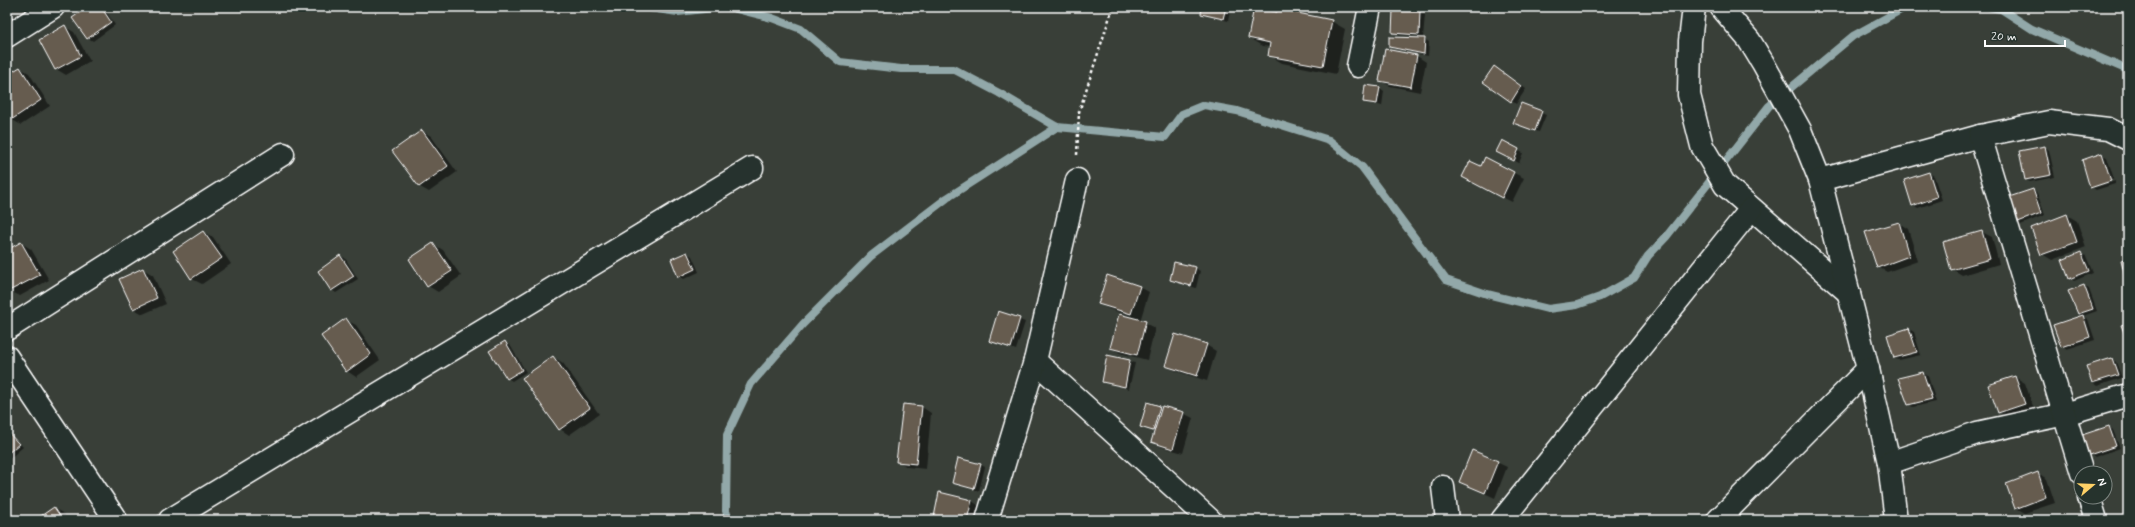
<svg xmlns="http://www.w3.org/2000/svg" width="2135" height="527" viewBox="0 0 2135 527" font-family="Mynerve,sans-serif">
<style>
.shadow{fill:#0007}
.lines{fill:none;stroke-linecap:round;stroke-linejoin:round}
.stream{stroke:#92a8a9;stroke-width:8}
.building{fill:#665c50;stroke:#fff}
.minor-casing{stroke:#fff;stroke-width:25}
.path{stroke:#fff;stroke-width:2.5;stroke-dasharray:3 3;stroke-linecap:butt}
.minor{stroke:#26332d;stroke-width:22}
</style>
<rect width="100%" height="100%" fill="#393f38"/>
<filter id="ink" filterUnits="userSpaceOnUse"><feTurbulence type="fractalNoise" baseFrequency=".025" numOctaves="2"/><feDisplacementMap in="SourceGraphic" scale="8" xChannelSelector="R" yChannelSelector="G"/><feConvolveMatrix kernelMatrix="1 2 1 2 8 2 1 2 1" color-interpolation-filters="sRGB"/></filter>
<g filter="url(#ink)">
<!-- shadow -->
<g class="shadow">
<path d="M89 7H103L115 25 93 41 88 38Z"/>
<path d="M1203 7H1231L1228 21 1202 13Z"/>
<path d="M1296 7H1331V9Z"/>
<path d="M1420 12 1425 15 1423 37 1398 35 1393 33Z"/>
<path d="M1331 21 1345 29 1336 74 1282 63 1269 55 1270 47 1262 46 1249 38Z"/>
<path d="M65 27 74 32 90 61 66 75 56 69Z"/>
<path d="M1424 39 1429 42 1428 56 1395 49 1390 47Z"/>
<path d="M1417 56 1426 62 1420 92 1390 86 1380 80Z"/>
<path d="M20 68 29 73 50 106 21 125 11 119 7 112V76Z"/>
<path d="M1499 70 1526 89 1516 104 1512 101Z"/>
<path d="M1380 88 1384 91 1382 106 1364 101Z"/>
<path d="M1522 105 1546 115 1539 132 1519 125Z"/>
<path d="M422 131 431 136 457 172 429 192 420 187Z"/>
<path d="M1502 142 1523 153 1519 163 1502 154Z"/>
<path d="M2045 147 2049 150 2055 177 2030 182 2025 179Z"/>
<path d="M2102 155 2107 157 2114 179 2093 186V188L2115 181V184L2096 190 2091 187Z"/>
<path d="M1486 159 1524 178 1512 202 1472 182Z"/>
<path d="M1929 173 1934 176 1942 200 1918 208 1913 205Z"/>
<path d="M2033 190 2037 193 2045 215 2018 226 2014 223Z"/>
<path d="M2067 215 2077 221 2086 247 2052 260 2042 254Z"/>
<path d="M1899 223 1908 229 1918 261 1887 272 1878 267Z"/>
<path d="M203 232 213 237 231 264 202 284 192 279 174 252Z"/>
<path d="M1982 232 1992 237 1999 264 1962 275 1952 269Z"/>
<path d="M21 243 31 249 49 280 20 296 10 291 7 285V251Z"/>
<path d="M433 244 443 250 461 276 438 292 428 286 410 260Z"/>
<path d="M687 253 692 256 699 272 684 279 679 276Z"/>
<path d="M2081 253 2086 256 2093 273 2074 281 2070 278Z"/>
<path d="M340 256 345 258 358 279 336 293 332 290Z"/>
<path d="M1195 268 1200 271 1196 288 1171 280Z"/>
<path d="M143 269 153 275 166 304 143 314 134 309 120 279Z"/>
<path d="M2084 286 2089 289 2097 311 2083 316 2088 319 2095 340 2067 349 2062 346 2082 316 2078 314Z"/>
<path d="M1140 287 1149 292 1140 321 1155 328 1147 360 1120 353 1111 348 1136 318 1109 309 1099 304Z"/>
<path d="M998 312 1025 322 1016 350 990 340Z"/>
<path d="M346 320 356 325 380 360 356 377 347 371Z"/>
<path d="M1909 329 1914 332 1921 355 1899 360 1894 358Z"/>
<path d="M505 343 510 345 526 372 512 381 507 378Z"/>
<path d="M1206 345 1216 351 1207 381 1176 371 1166 366Z"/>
<path d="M553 357 563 363 599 414 569 435 560 429Z"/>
<path d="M2112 359 2116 362 2122 378 2097 386 2093 383Z"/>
<path d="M1130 361 1135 363 1129 389 1103 382Z"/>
<path d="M1923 373 1928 376 1936 402 1913 407 1908 404Z"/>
<path d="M2015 377 2025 383 2034 409 2008 418 1999 412Z"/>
<path d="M922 407 931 413 926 469 907 467 898 461Z"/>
<path d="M1160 407 1183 413 1193 418 1183 453 1162 447 1152 442 1155 432 1141 426Z"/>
<path d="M2109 427 2113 430 2120 448 2095 457 2090 454Z"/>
<path d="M7 431 23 447 7 461Z"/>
<path d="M1473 451 1507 467 1495 498 1461 482Z"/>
<path d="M981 465 985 467 979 491 953 483Z"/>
<path d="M2038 473 2047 479 2055 503 2025 513 2016 508Z"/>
<path d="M972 501 981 507 978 520H940L935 517Z"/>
<path d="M54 508 64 514 68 520H37Z"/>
</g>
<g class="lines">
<!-- stream -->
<g class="stream">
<path d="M642 7 678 12 722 7"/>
<path d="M729 7 772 18 801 29 840 62 901 69H953L999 93 1057 127 1165 137 1182 114 1204 105 1237 111 1329 140 1362 167 1446 280 1487 294 1548 309 1577 305 1600 297 1634 278 1648 256 1666 237 1769 106 1853 36 1906 7"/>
<path d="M1990 7 2001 9 2032 29 2128 70"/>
<path d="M729 520 726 511 727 435 751 384 803 324 871 256 947 198 1057 127"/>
</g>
</g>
<!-- building -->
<g class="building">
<path d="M88 7H101L111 22 87 39 72 18Z"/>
<path d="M1202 7H1226L1223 19 1201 14Z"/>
<path d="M1254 7 1277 12 1278 9 1332 20 1323 66 1268 56 1270 43 1248 38Z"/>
<path d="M1393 10 1420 11 1419 35 1392 33Z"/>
<path d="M65 25 81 56 55 70 39 40Z"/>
<path d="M1389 37 1425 38 1424 54 1389 47Z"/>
<path d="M1385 49 1417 55 1411 87 1379 81Z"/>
<path d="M1494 66 1521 86 1511 102 1483 82Z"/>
<path d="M20 67 41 100 11 120 7 114V75Z"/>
<path d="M1365 85 1380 87 1377 104 1363 102Z"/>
<path d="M1521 103 1542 111 1535 131 1513 123Z"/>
<path d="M422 130 448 166 419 187 392 151Z"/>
<path d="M1502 140 1519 149 1514 161 1496 152Z"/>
<path d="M2045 146 2051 175 2025 180 2019 151Z"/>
<path d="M2102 153 2111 181 2090 188 2082 160Z"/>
<path d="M1485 157 1514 172 1502 198 1462 177 1470 161 1481 166Z"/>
<path d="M1929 172 1937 197 1912 206 1904 180Z"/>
<path d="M2033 189 2041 213 2013 224 2006 198Z"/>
<path d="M2067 214 2077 242 2041 255 2031 228Z"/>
<path d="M1899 222 1909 256 1877 268 1865 232Z"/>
<path d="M203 231 222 258 191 279 173 251Z"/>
<path d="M1982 231 1990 259 1951 270 1943 242Z"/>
<path d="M21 242 40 275 9 291 7 287V250Z"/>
<path d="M433 243 452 271 427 287 409 259Z"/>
<path d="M687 252 695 269 678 277 671 259Z"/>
<path d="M2081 252 2089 271 2069 279 2062 260Z"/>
<path d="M340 255 354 276 331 291 318 271Z"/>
<path d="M2128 258V275L2125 276 2121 260Z"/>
<path d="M1174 262 1196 267 1191 286 1170 280Z"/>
<path d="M143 268 157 298 133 309 119 279Z"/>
<path d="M1107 275 1140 286 1131 314 1098 304Z"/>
<path d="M2084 285 2093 309 2078 314 2068 291Z"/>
<path d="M998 311 1020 318 1011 348 989 341Z"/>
<path d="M1119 314 1146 321 1137 355 1110 348Z"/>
<path d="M2083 315 2090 337 2061 347 2053 325Z"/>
<path d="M346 318 371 354 346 372 321 336Z"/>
<path d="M2128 323V339L2127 340 2121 325Z"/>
<path d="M1909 328 1917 352 1894 358 1887 335Z"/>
<path d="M1175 334 1207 344 1197 376 1165 366Z"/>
<path d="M505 341 522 370 507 379 489 351Z"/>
<path d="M1107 355 1130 360 1125 387 1102 382Z"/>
<path d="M553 356 590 408 559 430 522 378Z"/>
<path d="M2112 358 2118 375 2092 383 2086 366Z"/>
<path d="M1923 372 1932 399 1908 405 1898 378Z"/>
<path d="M2015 376 2025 404 1998 413 1988 385Z"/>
<path d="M1147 402 1160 406 1153 431 1140 427Z"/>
<path d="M903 404 922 406 916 464 896 462Z"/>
<path d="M1162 406 1184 412 1173 449 1151 442Z"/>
<path d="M2109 426 2116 446 2089 455 2082 435Z"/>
<path d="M7 431 19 444 7 454Z"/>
<path d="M1472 450 1498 461 1485 493 1459 482Z"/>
<path d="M958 458 981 464 974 489 952 483Z"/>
<path d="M2038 472 2046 497 2015 509 2006 484Z"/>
<path d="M939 492 972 500 967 520H944L934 517Z"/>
<path d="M54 507 63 520H35Z"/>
<path d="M2046 516 2047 520H2033Z"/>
</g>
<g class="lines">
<!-- minor casing -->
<g class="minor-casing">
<g id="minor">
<path d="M1694 7 1690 41 1689 95 1702 146 1725 185 1849 293"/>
<path d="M1721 7 1749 40 1763 63 1800 130 1820 180 1868 369 1889 463 1896 520"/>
<path d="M7 36 53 7"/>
<path d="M1358 66 1370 7"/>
<path d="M1820 180 1980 136"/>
<path d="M7 329 283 154"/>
<path d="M7 357 116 520"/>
<path d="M1035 361 1210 520"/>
<path d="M1889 463 1977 433 2065 414 2128 395"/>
<path d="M2082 473 1980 136 2049 122 2108 129 2128 139"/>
<path d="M1443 487 1447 520"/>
<path d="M2089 497 2096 520"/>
<path d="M170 520 752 168"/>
<path d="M987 520 1035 361 1077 180"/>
<path d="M1502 520 1751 209"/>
<path d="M1718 520 1868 369"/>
</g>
</g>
<!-- path -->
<path class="path" d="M1077 155 1079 112 1113 7"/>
<!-- minor -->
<use href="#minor" class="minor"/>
</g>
</g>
<!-- margin -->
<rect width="2135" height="527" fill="none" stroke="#26332d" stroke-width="24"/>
<rect x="12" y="12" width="2111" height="503" fill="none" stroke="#fff" stroke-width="1.5" filter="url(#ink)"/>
<!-- north arrow -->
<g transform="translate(2093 485) rotate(71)"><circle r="19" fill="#26332d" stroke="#7d8581"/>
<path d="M0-3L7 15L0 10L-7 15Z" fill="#ffd166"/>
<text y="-6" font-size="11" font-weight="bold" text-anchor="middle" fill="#ffffff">N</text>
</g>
<!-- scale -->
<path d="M1985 40v6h80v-6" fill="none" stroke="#ffffff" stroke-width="2"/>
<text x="1991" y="40" font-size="12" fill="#ffffff" stroke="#26332d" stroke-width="3" paint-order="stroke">20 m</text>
</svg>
